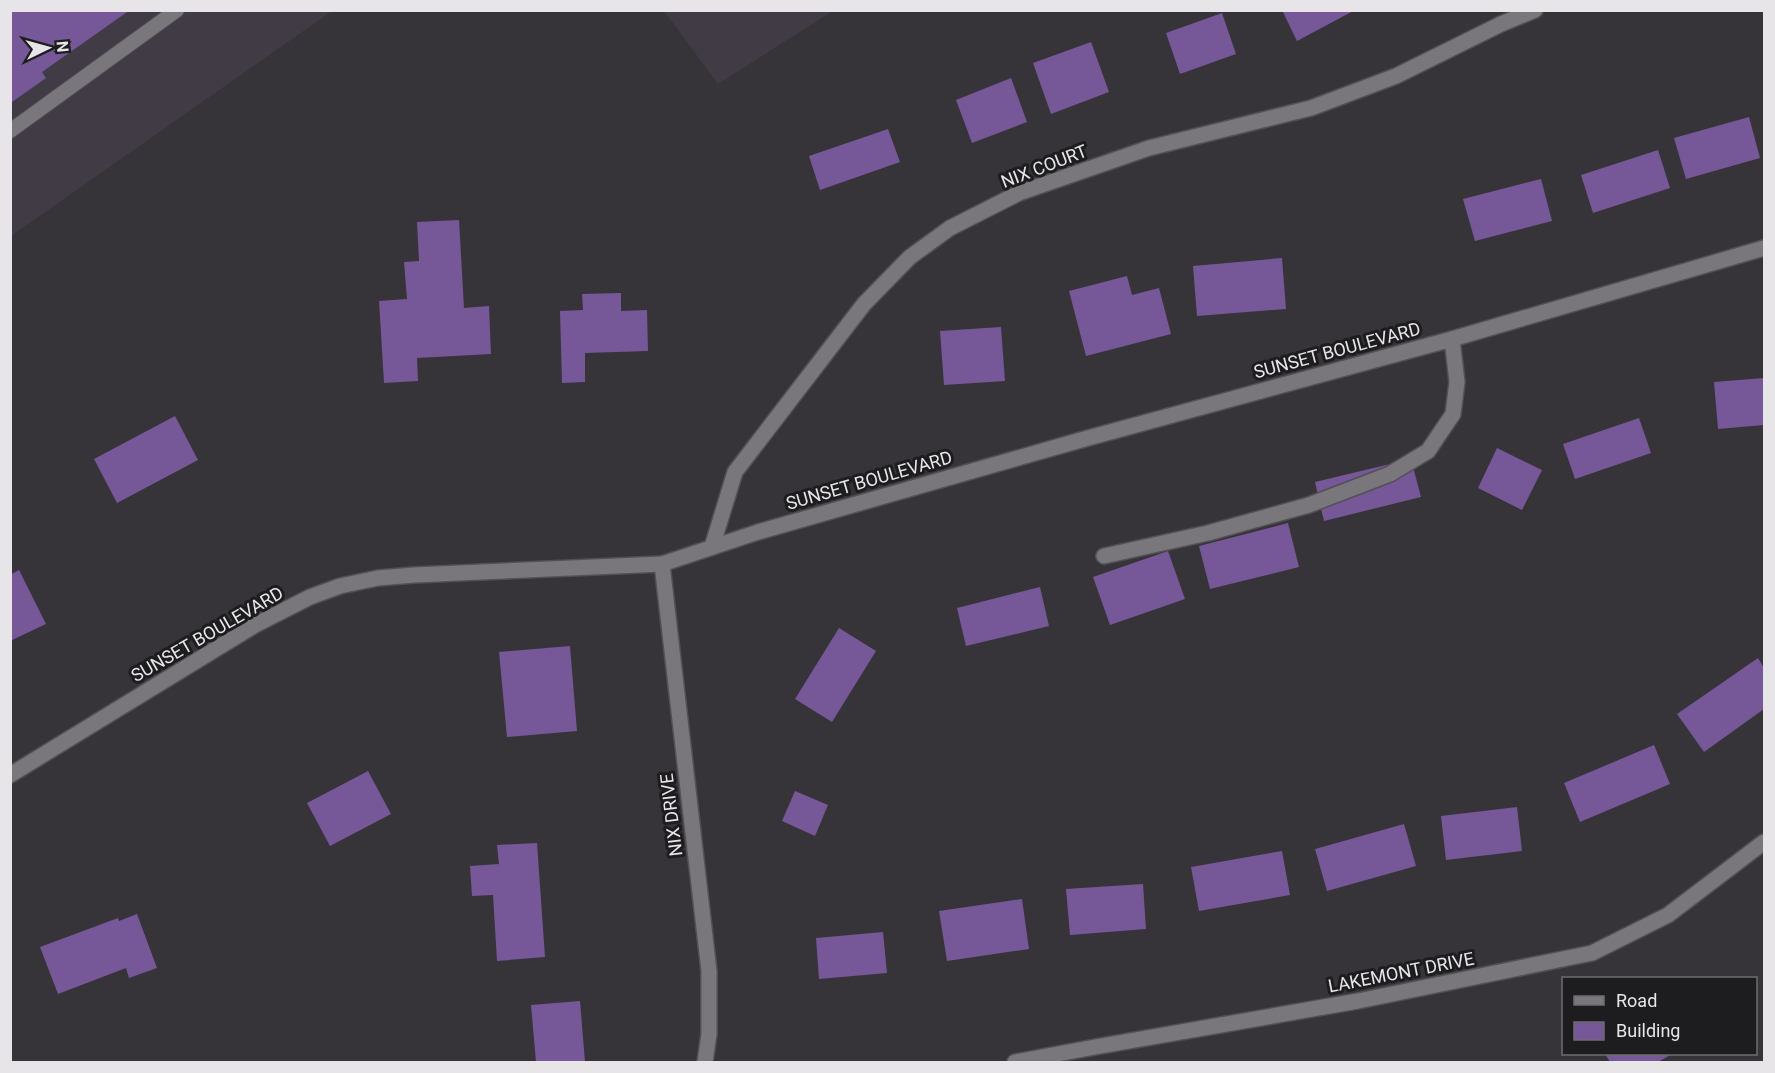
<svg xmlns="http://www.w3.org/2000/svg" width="1775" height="1073" viewBox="0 0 1775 1073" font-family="Roboto,sans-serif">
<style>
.built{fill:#403b45}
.building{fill:#765798}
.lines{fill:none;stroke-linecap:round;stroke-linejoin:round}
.service-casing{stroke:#525054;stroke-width:16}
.minor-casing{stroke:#525054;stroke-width:18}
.service{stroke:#79777c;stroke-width:14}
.minor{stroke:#79777c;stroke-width:15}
.labels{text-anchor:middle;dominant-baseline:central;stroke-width:6;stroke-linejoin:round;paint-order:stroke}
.street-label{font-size:18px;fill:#e7e5e8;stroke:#1d1c1e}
</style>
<rect width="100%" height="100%" fill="#363438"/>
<!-- built -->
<g class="built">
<path d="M11 11H332L11 236Z"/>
<path d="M664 11H833L718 84Z"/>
</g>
<!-- building -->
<g class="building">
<path d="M10 10H130L42 72 46 78 12 102Z"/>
<path d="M1282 10H1355L1297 41Z"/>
<path d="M1222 13 1236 54 1180 74 1166 33Z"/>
<path d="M1091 42 1109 92 1051 114 1033 63Z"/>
<path d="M1011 78 1027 122 972 143 956 100Z"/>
<path d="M1749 117 1760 158 1686 179 1674 138Z"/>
<path d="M888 129 900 162 820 190 809 156Z"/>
<path d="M1658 150 1670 188 1593 213 1581 175Z"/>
<path d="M1541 179 1552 221 1475 241 1463 199Z"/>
<path d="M459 220 464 308 489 306 491 354 417 358 418 381 384 383 379 301 407 299 404 262 419 261 417 222Z"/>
<path d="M1282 258 1286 309 1197 316 1193 266Z"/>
<path d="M1127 276 1132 295 1159 288 1171 334 1086 356 1069 291Z"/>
<path d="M621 293V311L647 310 648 351 585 353V382L562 383 560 311 583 310 582 294Z"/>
<path d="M1001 327 1005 381 944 385 940 331Z"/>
<path d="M1764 378V425L1718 429 1714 382Z"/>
<path d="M175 416 198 460 117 503 94 459Z"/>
<path d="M1639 418 1651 453 1575 479 1563 444Z"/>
<path d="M1497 448 1542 470 1522 510 1478 488Z"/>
<path d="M1411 459 1421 497 1324 521 1315 482Z"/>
<path d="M1288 523 1299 567 1210 589 1199 546Z"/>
<path d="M1168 551 1185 599 1110 625 1093 577Z"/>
<path d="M19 570 46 624 10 641V575Z"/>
<path d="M1040 587 1049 626 966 646 957 608Z"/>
<path d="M839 628 876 651 832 722 795 699Z"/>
<path d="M570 646 577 731 507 737 499 652Z"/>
<path d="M1758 658 1764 668V709L1704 752 1677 714Z"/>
<path d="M1654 745 1670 784 1580 822 1564 783Z"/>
<path d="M368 771 391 814 330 846 307 803Z"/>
<path d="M795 791 828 805 815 836 782 821Z"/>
<path d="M1517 807 1522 851 1446 860 1441 816Z"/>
<path d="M1404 824 1416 866 1327 891 1315 849Z"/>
<path d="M537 843 545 957 497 961 493 895 472 896 470 866 499 864 497 845Z"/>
<path d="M1282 851 1290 895 1199 911 1191 867Z"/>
<path d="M1143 884 1146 929 1070 935 1066 889Z"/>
<path d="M1022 899 1029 949 947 961 939 911Z"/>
<path d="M137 914 157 968 129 978 126 968 58 994 40 947 118 918 119 921Z"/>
<path d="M883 932 887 973 819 979 816 938Z"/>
<path d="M580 1001 585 1062H536L531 1005Z"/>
<path d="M1605 1054H1672L1658 1062H1610Z"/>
</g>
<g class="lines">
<!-- service casing -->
<g class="service-casing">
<path id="service" d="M10 131 177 10"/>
</g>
<!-- minor casing -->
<g class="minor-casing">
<g id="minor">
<path d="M712 547 735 472 864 304 910 257 950 228 1019 193 1149 148 1311 108 1396 76 1501 24 1535 10"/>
<path d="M1104 556 1208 533 1309 505 1390 474 1428 451 1453 414 1457 382 1452 339"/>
<path d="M662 564 709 971V1034L705 1062"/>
<path d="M10 775 255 625 310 597 340 586 378 578 414 575 662 564 758 532 1088 438 1452 339 1764 248"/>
<path d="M1015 1062 1095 1047 1358 1001 1592 953 1668 915 1764 842"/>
</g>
</g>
<!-- service -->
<use href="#service" class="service"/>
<!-- minor -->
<use href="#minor" class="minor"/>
</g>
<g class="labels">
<!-- street labels -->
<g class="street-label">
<text transform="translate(1044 166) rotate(-21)">NIX COURT</text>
<text transform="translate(1337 350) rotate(-15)">SUNSET BOULEVARD</text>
<text transform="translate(869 480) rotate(-16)">SUNSET BOULEVARD</text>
<text transform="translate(207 634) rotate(-30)">SUNSET BOULEVARD</text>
<text transform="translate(671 815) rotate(-97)">NIX DRIVE</text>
<text transform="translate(1401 972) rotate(-11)">LAKEMONT DRIVE</text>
</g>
</g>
<!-- border -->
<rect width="1775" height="1073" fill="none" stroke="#e7e5e8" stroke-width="24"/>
<!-- legend -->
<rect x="1562" y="977" width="195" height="78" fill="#1d1c1e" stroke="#6e6c6f" stroke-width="1.5"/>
<rect x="1574" y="996" width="30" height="9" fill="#79777c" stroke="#6e6c6f" stroke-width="1.5"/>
<text x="1616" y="1007" font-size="18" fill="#e7e5e8">Road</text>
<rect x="1574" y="1022" width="30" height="18" fill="#765798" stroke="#6e6c6f" stroke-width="1.5"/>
<text x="1616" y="1037" font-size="18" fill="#e7e5e8">Building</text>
<!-- north arrow -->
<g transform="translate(48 48) rotate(85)" stroke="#1d1c1e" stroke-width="4.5" paint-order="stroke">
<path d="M0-4.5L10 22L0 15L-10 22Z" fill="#e7e5e8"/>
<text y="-9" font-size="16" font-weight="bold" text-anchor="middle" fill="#e7e5e8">N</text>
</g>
</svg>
